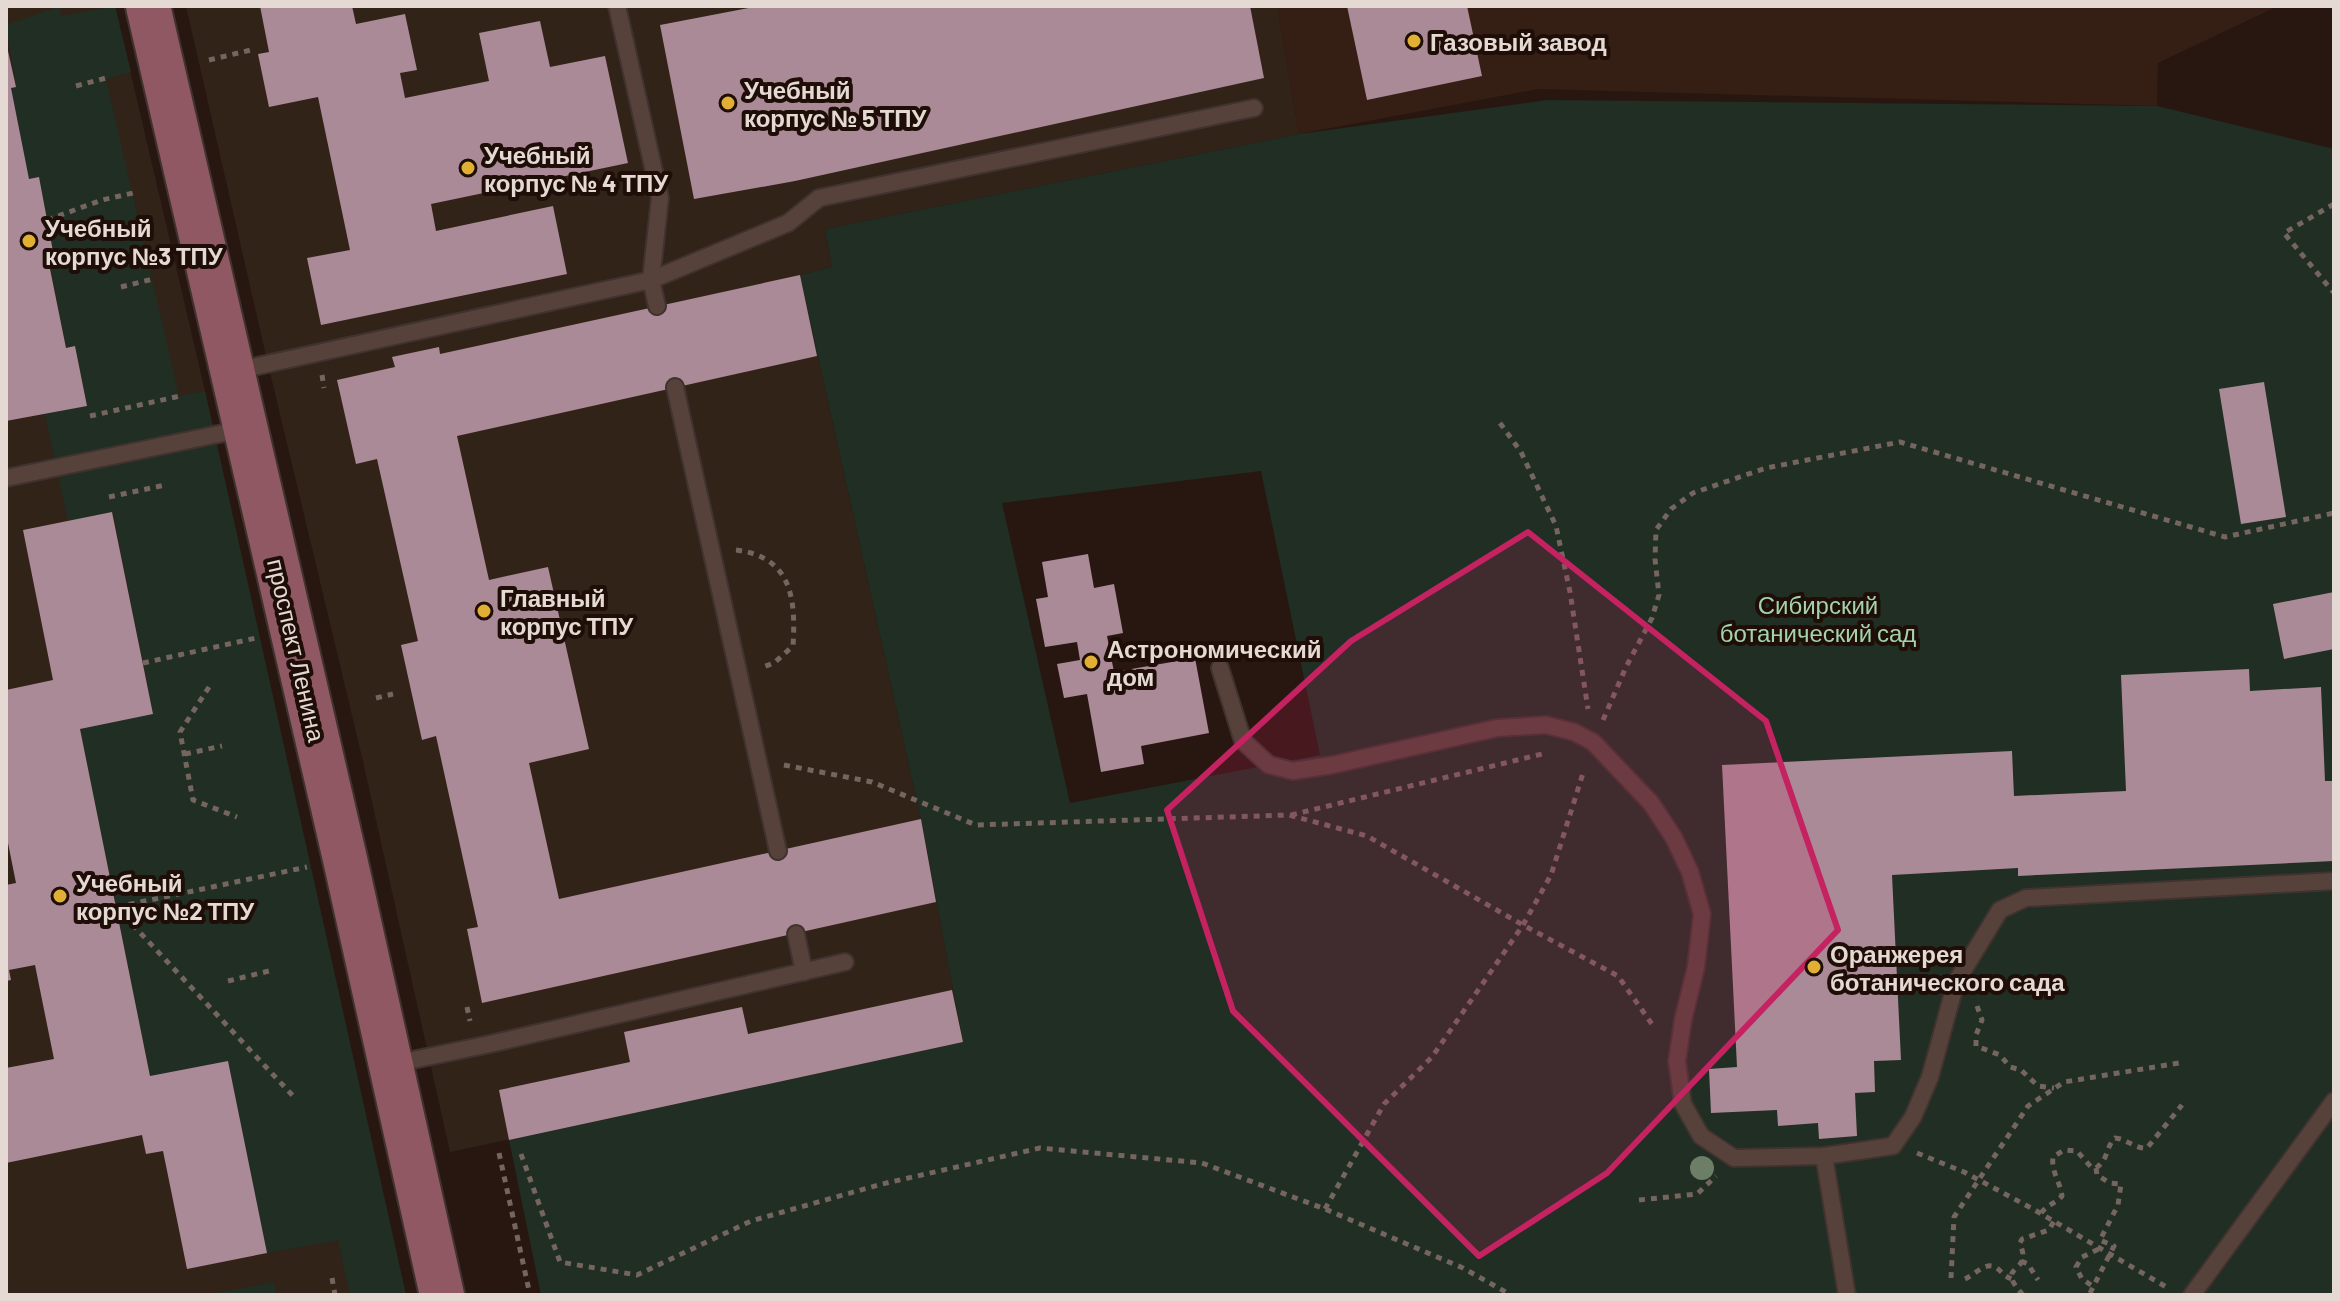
<svg xmlns="http://www.w3.org/2000/svg" width="2340" height="1301" viewBox="0 0 2340 1301" font-family="Barlow,sans-serif">
<style>
.built{fill:#351e14}
.education{fill:#322319}
.green{fill:#202e23;fill-rule:evenodd}
.building{fill:#aa8a97}
.lines{fill:none;stroke-linecap:round;stroke-linejoin:round}
.service-casing{stroke:#3f322f;stroke-width:20}
.primary-casing{stroke:#3f322f;stroke-width:48}
.path{stroke:#74655f;stroke-width:5;stroke-dasharray:6 6;stroke-linecap:butt}
.service{stroke:#56423a;stroke-width:16}
.primary{stroke:#8f5863;stroke-width:44}
.tree{fill:#6c7e66}
.marked{fill:#c42261;fill-opacity:0.2;stroke:#c42261;stroke-width:6;stroke-linejoin:round}
.poi-dot{fill:#e1af34;stroke:#1e0e07;stroke-width:3}
.labels{text-anchor:middle;dominant-baseline:central;stroke-width:8;stroke-linejoin:round;paint-order:stroke}
.poi-label{font-size:24px;font-weight:bold;fill:#e5d9d3;stroke:#1e0e07;text-anchor:start}
.park-label{font-size:24px;fill:#a3d2ac;stroke:#1e0e07}
.street-label{font-size:24px;fill:#e5d9d3;stroke:#1e0e07}
</style>
<rect width="100%" height="100%" fill="#281710"/>
<!-- built -->
<path class="built" d="M1277 6H2278L2158 63 2157 106 1538 89 1299 134Z"/>
<!-- education -->
<g class="education">
<path d="M6 6H115L205 391 406 1295H6Z"/>
<path d="M186 6H1277L1299 134 825 229 832 267 800 275 921 819 963 1042 450 1152 362 757 264 347Z"/>
</g>
<!-- green -->
<g class="green">
<path d="M115 6 131 72 106 79 179 396 205 391 406 1295H350L338 1240 267 1253 228 1061 150 1076 80 729 153 713 113 512 68 521 45 414 87 405 75 346 66 348 50 264 55 262 39 178 29 179 11 88 16 86 6 25 59 7 61 16Z"/>
<path d="M1547 100 2157 106 2334 149V1295H541L509 1140 963 1042 921 819 800 275 832 267 825 229 1299 134ZM1261 471 1320 755 1070 803 1002 503Z"/>
<path d="M274 1282 276 1295H206Z"/>
</g>
<!-- building -->
<g class="building">
<path d="M260 6H352L356 24 405 14 417 70 400 73 405 98 489 81 479 33 540 21 550 67 605 56 628 163 431 204 436 231 553 206 567 274 321 325 307 258 350 250 318 97 269 107 258 54 269 52Z"/>
<path d="M759 6H1250L1264 78 795 181 694 199 660 25Z"/>
<path d="M1347 6H1467L1482 76 1367 100Z"/>
<path d="M6 42 16 87 11 88 29 179 39 177 55 262 49 264 66 348 75 346 87 406 6 421Z"/>
<path d="M800 275 817 356 457 436 489 580 548 567 589 749 529 763 559 899 921 819 936 902 482 1003 467 929 478 927 436 736 422 740 401 645 418 641 377 459 356 464 337 380 395 367 392 357 439 347 440 354Z"/>
<path d="M2264 382 2286 517 2241 524 2219 389Z"/>
<path d="M112 512 153 714 80 729 150 1076 228 1061 267 1253 187 1269 163 1151 146 1154 142 1135 6 1163V1068L54 1059 35 965 9 970 11 980 6 981V885L16 883 6 833V690L53 680 23 530Z"/>
<path d="M1088 554 1094 588 1114 584 1123 633 1107 636 1114 672 1195 658 1209 733 1141 746 1144 764 1101 772 1087 694 1064 698 1057 664 1080 660 1077 642 1045 647 1036 599 1048 597 1042 562Z"/>
<path d="M2334 592V649L2284 659 2273 604Z"/>
<path d="M2249 669 2250 691 2321 687 2325 781H2334V861L2018 876V868L1892 875 1901 1060 1874 1061 1875 1092 1855 1093 1857 1136 1819 1139 1818 1123 1778 1126 1777 1110 1711 1113 1709 1069 1737 1067 1722 765 2012 751 2014 796 2126 791 2121 675Z"/>
<path d="M952 990 963 1042 509 1140 499 1090 630 1062 624 1032 742 1007 748 1034Z"/>
</g>
<g class="lines">
<!-- service casing -->
<g class="service-casing">
<g id="service">
<path d="M617 6 660 198 651 280 657 306"/>
<path d="M235 371 651 280 788 223 819 198 1254 108"/>
<path d="M675 387 778 851"/>
<path d="M6 478 243 429"/>
<path d="M1220 668 1243 741 1269 765 1293 771 1332 765 1497 728 1546 725 1574 732 1593 742 1651 803 1674 838 1690 872 1702 914 1696 967 1683 1020 1677 1061 1683 1104 1701 1136 1734 1158 1824 1156 1893 1146 1913 1117 1930 1077 1956 982 2000 910 2026 898 2334 881"/>
<path d="M796 934 804 972"/>
<path d="M393 1064 490 1044 845 962"/>
<path d="M1824 1156 1847 1295"/>
<path d="M2192 1295 2334 1101"/>
</g>
</g>
<!-- primary casing -->
<g class="primary-casing">
<path id="primary" d="M148 6 345 859 442 1295"/>
</g>
<!-- path -->
<g class="path">
<path d="M209 60 251 50"/>
<path d="M76 86 106 78"/>
<path d="M2334 204 2284 233 2334 293"/>
<path d="M47 220 102 200 133 193"/>
<path d="M121 287 153 279"/>
<path d="M322 375 324 388"/>
<path d="M90 416 180 396"/>
<path d="M1500 423 1521 452 1556 526 1570 592 1588 709"/>
<path d="M109 497 165 485"/>
<path d="M736 550C792 557 796 599 793 646L774 663 763 667"/>
<path d="M143 663 256 638"/>
<path d="M209 687 180 732 193 800 237 817"/>
<path d="M376 698 393 694"/>
<path d="M1603 720 1626 667 1652 618 1659 595 1655 559 1656 530 1671 509 1693 493 1766 468 1900 442 2225 537 2334 513"/>
<path d="M185 754 222 746"/>
<path d="M784 765 872 782 976 825 1289 815 1367 836 1523 925 1618 976 1654 1027"/>
<path d="M1291 815 1542 754"/>
<path d="M116 907 295 1098"/>
<path d="M117 907 307 867"/>
<path d="M228 981 269 971"/>
<path d="M1977 1006 1982 1020 1976 1035V1046L2000 1055 2010 1067 2021 1070 2038 1086 2054 1088"/>
<path d="M467 1007 470 1021"/>
<path d="M499 1153 530 1295"/>
<path d="M1917 1153 1964 1172 2033 1209 2168 1288"/>
<path d="M521 1154 560 1262 637 1275 751 1221 882 1184 1040 1148 1202 1163 1325 1209 1463 1268 1511 1295"/>
<path d="M2096 1168C2109 1159 2105 1148 2115 1138 2127 1139 2135 1149 2147 1148L2182 1105"/>
<path d="M1639 1200 1697 1194 1716 1176"/>
<path d="M1325 1209 1384 1104 1432 1057 1523 925 1551 875 1584 770"/>
<path d="M2041 1213C2047 1205 2056 1203 2062 1196 2060 1181 2051 1172 2053 1157L2064 1150 2077 1151 2091 1167 2096 1168 2097 1175 2110 1183 2121 1184 2118 1205 2100 1240 2114 1246 2089 1295"/>
<path d="M2021 1261 2028 1264 2038 1280"/>
<path d="M332 1278 335 1295"/>
<path d="M1951 1278 1954 1217 2028 1106 2064 1082 2179 1063"/>
<path d="M1965 1279C1974 1275 1985 1262 1995 1267 2002 1271 2003 1276 2012 1279"/>
<path d="M2091 1285 2082 1279 2076 1267 2082 1257 2099 1249"/>
<path d="M2023 1295C1997 1266 2023 1274 2023 1255 2023 1251 2021 1247 2020 1243L2022 1239 2049 1230 2054 1221"/>
</g>
<!-- service -->
<use href="#service" class="service"/>
<!-- primary -->
<use href="#primary" class="primary"/>
</g>
<!-- trees -->
<circle class="tree" cx="1702" cy="1168" r="12"/>
<!-- marked area -->
<path class="marked" d="M1528 532 1766 721 1838 930 1607 1173 1479 1256 1233 1011 1167 810 1351 641Z"/>
<!-- markers -->
<g class="poi-dot">
<circle cx="1414" cy="41" r="8"/>
<circle cx="728" cy="103" r="8"/>
<circle cx="468" cy="168" r="8"/>
<circle cx="29" cy="241" r="8"/>
<circle cx="484" cy="611" r="8"/>
<circle cx="1091" cy="662" r="8"/>
<circle cx="60" cy="896" r="8"/>
<circle cx="1814" cy="967" r="8"/>
</g>
<g class="labels">
<!-- poi labels -->
<g class="poi-label">
<text x="1430" y="41">Газовый завод</text>
<text x="744" y="89">Учебный<tspan x="744" dy="28">корпус № 5 ТПУ</tspan></text>
<text x="484" y="154">Учебный<tspan x="484" dy="28">корпус № 4 ТПУ</tspan></text>
<text x="45" y="227">Учебный<tspan x="45" dy="28">корпус №3 ТПУ</tspan></text>
<text x="500" y="597">Главный<tspan x="500" dy="28">корпус ТПУ</tspan></text>
<text x="1107" y="648">Астрономический<tspan x="1107" dy="28">дом</tspan></text>
<text x="76" y="882">Учебный<tspan x="76" dy="28">корпус №2 ТПУ</tspan></text>
<text x="1830" y="953">Оранжерея<tspan x="1830" dy="28">ботанического сада</tspan></text>
</g>
<!-- park labels -->
<g class="park-label">
<text x="1818" y="604">Сибирский<tspan x="1818" dy="28">ботанический сад</tspan></text>
</g>
<!-- street labels -->
<g class="street-label">
<text transform="translate(297 650) rotate(77)">проспект Ленина</text>
</g>
</g>
<!-- border -->
<rect width="2340" height="1301" fill="none" stroke="#e5d9d3" stroke-width="16"/>
</svg>
